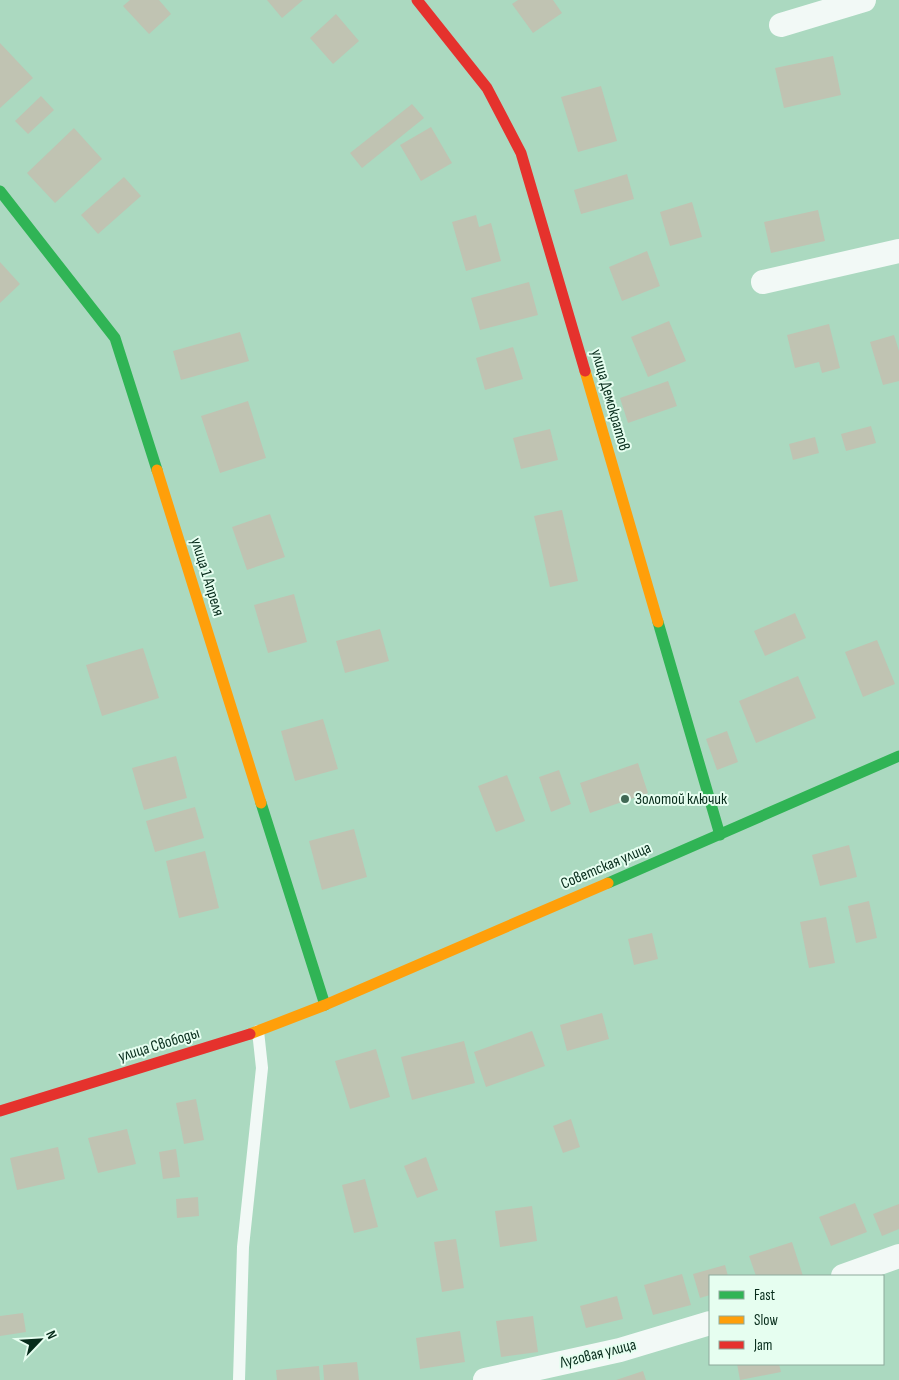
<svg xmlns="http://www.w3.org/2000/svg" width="899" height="1380" viewBox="0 0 899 1380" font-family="'Sofia Sans Condensed',sans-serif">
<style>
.building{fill:#c0c3b2}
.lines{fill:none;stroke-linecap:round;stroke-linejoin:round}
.lane{stroke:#f2f9f6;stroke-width:12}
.street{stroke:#f2f9f6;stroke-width:24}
.fast{stroke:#30b455;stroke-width:11}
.slow{stroke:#ff9f0a;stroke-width:11}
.jam{stroke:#e5322d;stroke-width:11}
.poi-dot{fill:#406955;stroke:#e6fef0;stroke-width:2}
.labels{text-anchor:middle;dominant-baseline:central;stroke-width:4;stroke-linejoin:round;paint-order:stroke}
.street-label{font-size:16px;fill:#072c1b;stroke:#e6fef0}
.poi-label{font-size:16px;fill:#072c1b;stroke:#e6fef0;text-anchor:start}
</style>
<rect width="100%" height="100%" fill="#abd9c0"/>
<!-- building -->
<g class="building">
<path d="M130 0H159L171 14 149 34 123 6Z"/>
<path d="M267 0H303L282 18Z"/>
<path d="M518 0H553L562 13 533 33 512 4Z"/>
<path d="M336 14 359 41 333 64 310 38Z"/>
<path d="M0 43 33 78 0 108Z"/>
<path d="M833 56 841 95 784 108 775 68Z"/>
<path d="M601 86 617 141 578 152 561 97Z"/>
<path d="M41 96 54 110 28 134 15 121Z"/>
<path d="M412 104 424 118 362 168 350 153Z"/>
<path d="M431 127 452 163 421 181 400 145Z"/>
<path d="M74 128 102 159 55 203 27 173Z"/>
<path d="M627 174 634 199 581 214 574 190Z"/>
<path d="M124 177 141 196 98 234 81 215Z"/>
<path d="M692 202 702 237 670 246 660 212Z"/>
<path d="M818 210 825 241 771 253 764 222Z"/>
<path d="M476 215 479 227 491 223 501 261 466 271 452 222Z"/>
<path d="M647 251 660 286 622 301 609 267Z"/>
<path d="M0 262 20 284 0 303Z"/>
<path d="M529 282 538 315 480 330 471 298Z"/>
<path d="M669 321 686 361 648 377 631 337Z"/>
<path d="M829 324 840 368 822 373 819 362 795 368 787 335Z"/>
<path d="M240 332 249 361 181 380 173 351Z"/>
<path d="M894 335 899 351V381L883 385 870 342Z"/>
<path d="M513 347 523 379 485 390 476 358Z"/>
<path d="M668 381 677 406 628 423 620 398Z"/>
<path d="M248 401 266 458 220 473 201 416Z"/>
<path d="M871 426 876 443 846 451 841 434Z"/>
<path d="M550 429 558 460 521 469 513 438Z"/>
<path d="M815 437 819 453 793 460 789 444Z"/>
<path d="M562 510 578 581 550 587 534 516Z"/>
<path d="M270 514 285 557 247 570 232 527Z"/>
<path d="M294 594 307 642 268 653 254 605Z"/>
<path d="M795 613 806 638 765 656 754 631Z"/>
<path d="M380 629 389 661 345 673 336 641Z"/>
<path d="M877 640 895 684 863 697 845 652Z"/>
<path d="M143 648 159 698 102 716 86 665Z"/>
<path d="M798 676 816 718 756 743 739 701Z"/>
<path d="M323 719 338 769 295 781 281 731Z"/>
<path d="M727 731 738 762 717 770 706 739Z"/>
<path d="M176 756 187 798 144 810 132 768Z"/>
<path d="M638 763 648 793 590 813 580 783Z"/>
<path d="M559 770 571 804 551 812 539 777Z"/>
<path d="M507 775 525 821 496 832 478 786Z"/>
<path d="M195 807 204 838 155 852 146 821Z"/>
<path d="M354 829 367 877 322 890 309 841Z"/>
<path d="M849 845 857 877 820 886 812 855Z"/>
<path d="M205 851 219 908 179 918 166 861Z"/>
<path d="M869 901 877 938 856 943 848 906Z"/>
<path d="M826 917 835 963 809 968 800 922Z"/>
<path d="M652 933 658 959 634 965 628 939Z"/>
<path d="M602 1013 609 1039 567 1051 560 1025Z"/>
<path d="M532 1031 545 1066 486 1087 474 1052Z"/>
<path d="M464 1041 475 1083 412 1100 401 1057Z"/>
<path d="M376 1049 390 1097 350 1109 335 1061Z"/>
<path d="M196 1099 204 1140 184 1144 176 1103Z"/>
<path d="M571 1119 580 1147 563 1153 553 1126Z"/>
<path d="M127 1129 136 1164 98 1173 88 1138Z"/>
<path d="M58 1147 65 1179 17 1190 10 1158Z"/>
<path d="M176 1149 180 1177 163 1179 159 1152Z"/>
<path d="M426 1157 438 1190 417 1198 404 1166Z"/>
<path d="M365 1179 378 1227 354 1233 342 1185Z"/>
<path d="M198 1197 199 1216 177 1218 176 1199Z"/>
<path d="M855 1203 867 1232 831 1246 819 1217Z"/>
<path d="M899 1204V1229L882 1236 873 1214Z"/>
<path d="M532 1206 537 1241 500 1247 495 1211Z"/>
<path d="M456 1239 464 1288 442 1292 434 1242Z"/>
<path d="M792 1242 803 1276H756L749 1256Z"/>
<path d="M725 1265 728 1276H710V1295L700 1298 693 1274Z"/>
<path d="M682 1274 691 1305 653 1315 644 1285Z"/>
<path d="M617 1296 623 1319 586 1328 580 1306Z"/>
<path d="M23 1313 26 1332 0 1336V1316Z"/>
<path d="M533 1316 538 1352 501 1357 496 1321Z"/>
<path d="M460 1331 465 1362 420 1369 416 1338Z"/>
<path d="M357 1362 359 1380H324L323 1365Z"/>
<path d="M737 1364H779L781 1372 740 1380Z"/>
<path d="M319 1366 320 1380H277L276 1370Z"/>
<path d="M643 1371 646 1380H616Z"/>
</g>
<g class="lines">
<!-- lane -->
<path class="lane" d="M239 1380 243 1247 262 1068 258 1031"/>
<!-- street -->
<g class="street">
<path d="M781 25 864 0"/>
<path d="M763 282 899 251"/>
<path d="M843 1276 899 1256"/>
<path d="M485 1380 620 1350 710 1323"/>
</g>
<!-- fast -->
<g class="fast">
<path d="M0 191 115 338 157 470"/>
<path d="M658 622 720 835"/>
<path d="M261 803 325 1005"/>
<path d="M608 883 899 756"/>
</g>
<!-- slow -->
<g class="slow">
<path d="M585 371 658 622"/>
<path d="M157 470 261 803"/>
<path d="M250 1034 325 1005 608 883"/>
</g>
<!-- jam -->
<g class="jam">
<path d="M417 0 487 88 521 153 585 371"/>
<path d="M0 1111 250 1034"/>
</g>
</g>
<!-- markers -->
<circle class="poi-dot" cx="625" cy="799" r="5"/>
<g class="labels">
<!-- street labels -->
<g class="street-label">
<text transform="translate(610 400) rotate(74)">улица Демократов</text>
<text transform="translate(207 577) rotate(73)">улица 1 Апреля</text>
<text transform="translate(606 866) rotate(-23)">Советская улица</text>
<text transform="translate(159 1045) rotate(-17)">улица Свободы</text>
<text transform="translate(598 1354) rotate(-14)">Луговая улица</text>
</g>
<!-- poi labels -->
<g class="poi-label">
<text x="635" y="799">Золотой ключик</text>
</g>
</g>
<!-- legend -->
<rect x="709" y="1275" width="175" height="90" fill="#e6fef0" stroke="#8daa9b"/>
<rect x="719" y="1291" width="25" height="8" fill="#30b455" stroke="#8daa9b"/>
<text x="754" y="1300" font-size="15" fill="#072c1b">Fast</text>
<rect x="719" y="1316" width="25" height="8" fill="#ff9f0a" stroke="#8daa9b"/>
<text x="754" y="1325" font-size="15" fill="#072c1b">Slow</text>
<rect x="719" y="1341" width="25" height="8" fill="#e5322d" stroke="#8daa9b"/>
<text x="754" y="1350" font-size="15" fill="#072c1b">Jam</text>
<!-- north arrow -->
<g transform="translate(40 1340) rotate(65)" stroke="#e6fef0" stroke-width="4" paint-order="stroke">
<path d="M0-4L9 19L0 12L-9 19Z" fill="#072c1b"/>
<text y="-8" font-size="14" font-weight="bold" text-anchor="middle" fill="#072c1b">N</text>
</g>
</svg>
